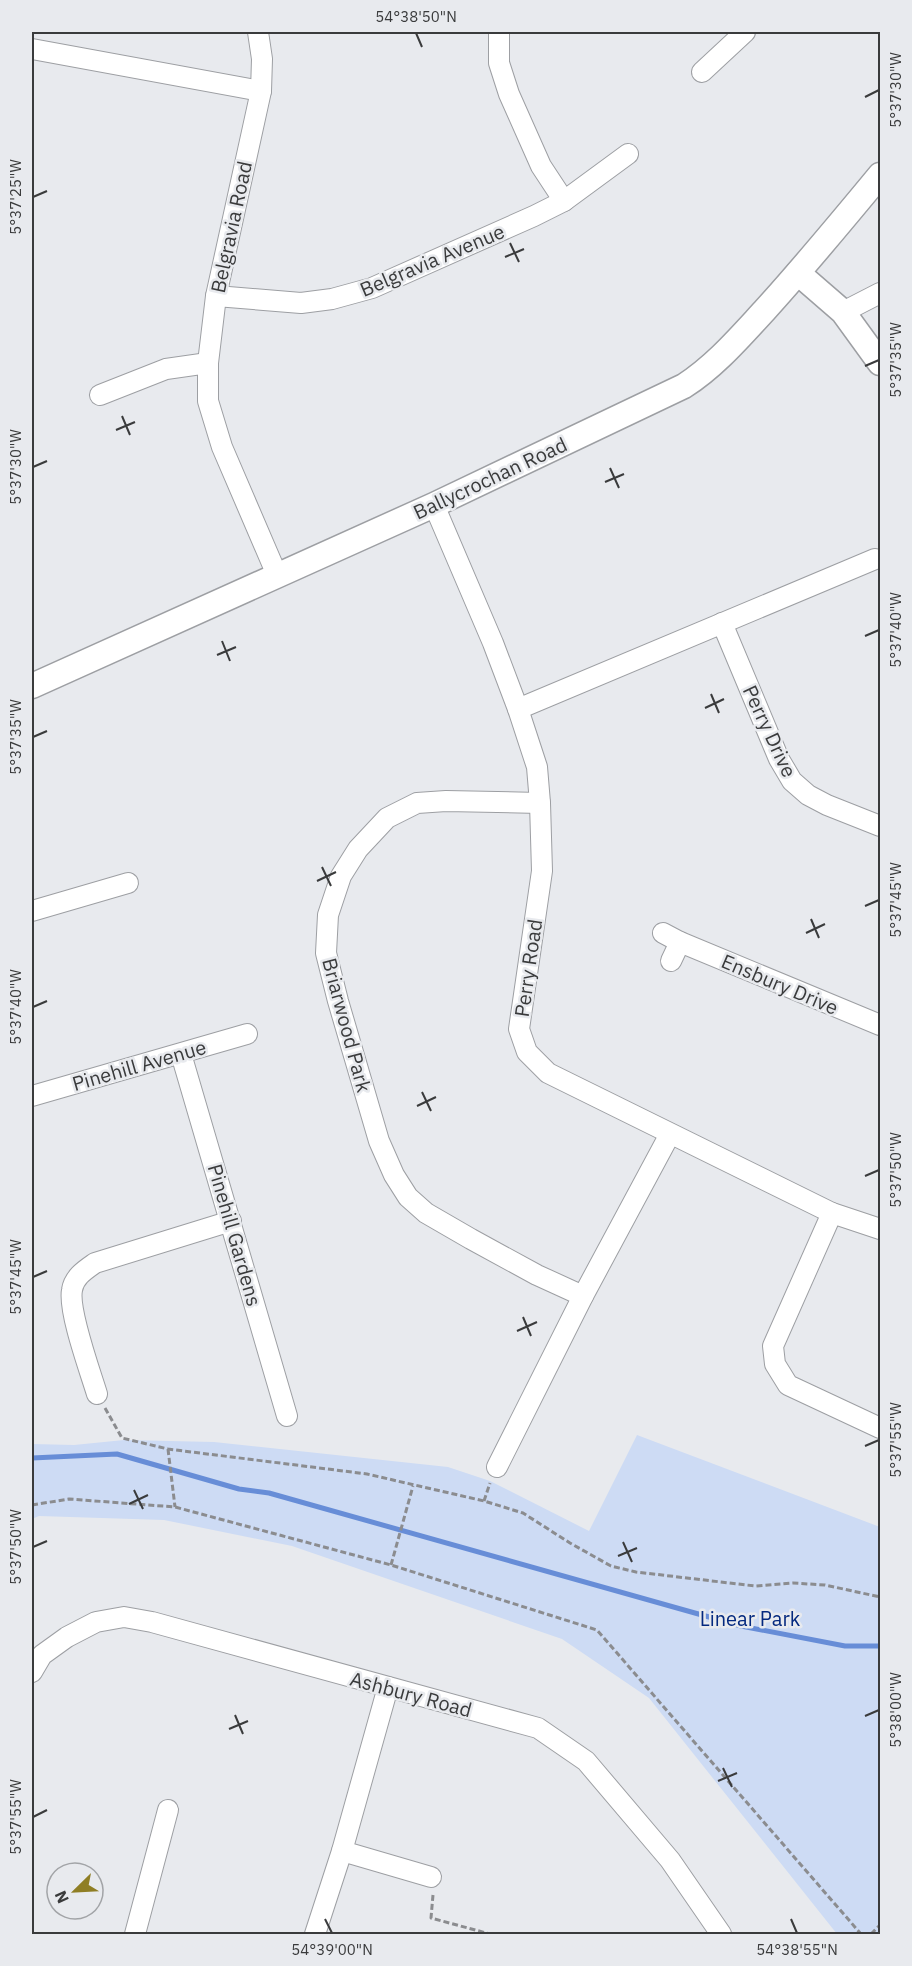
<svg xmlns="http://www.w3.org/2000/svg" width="912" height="1966" viewBox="0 0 912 1966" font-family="'IBM Plex Sans',sans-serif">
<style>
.green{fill:#cddbf4}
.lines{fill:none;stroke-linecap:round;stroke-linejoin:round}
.stream{stroke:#678dd7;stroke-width:5}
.minor-casing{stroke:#9d9fa3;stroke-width:22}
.tertiary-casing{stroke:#9d9fa3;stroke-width:27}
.path{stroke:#8b8c8f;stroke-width:3;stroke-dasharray:6 3;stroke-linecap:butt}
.minor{stroke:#fff;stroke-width:20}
.tertiary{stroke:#fff;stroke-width:24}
.ticks{fill:none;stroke:#3a3b3c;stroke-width:2}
.labels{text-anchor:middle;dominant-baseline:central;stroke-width:5;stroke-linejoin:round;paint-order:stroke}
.street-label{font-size:20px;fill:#3a3b3c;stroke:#e8eaee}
.park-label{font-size:20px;fill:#04297f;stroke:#e8eaee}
.neatline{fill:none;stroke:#3a3b3c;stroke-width:2}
.ticks-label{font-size:15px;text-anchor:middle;fill:#3a3b3c}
</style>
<rect width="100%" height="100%" fill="#e8eaee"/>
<!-- green -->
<path class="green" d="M637 1435 880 1527V1576L879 1581 880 1582V1934H837L649 1698 562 1639 292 1546 164 1520 39 1516 32 1519V1444L74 1445 124 1440 214 1442 448 1467 490 1481 589 1531Z"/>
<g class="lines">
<!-- stream -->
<path class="stream" d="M32 1458 117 1454 239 1489 269 1493 741 1626 845 1646H880"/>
<!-- minor casing -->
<g class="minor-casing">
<g id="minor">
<path d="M258 32 262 59 261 91 216 296 208 363V401L222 447 277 575"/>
<path d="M499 32V63L509 94 541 166 564 201"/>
<path d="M32 49 261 91"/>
<path d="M702 72 745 32"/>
<path d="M216 296 301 303 332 299 372 288 534 216 564 201 628 154"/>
<path d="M843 312 880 293"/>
<path d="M100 395 166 369 208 363"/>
<path d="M434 505 493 643 518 709 537 767 540 803 542 871 519 1029 527 1052 548 1073 832 1213 880 1229"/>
<path d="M722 623 779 759 792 781 808 795 827 805 880 826"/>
<path d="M518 709 875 559"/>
<path d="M540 803 446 801 417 803 387 818 358 849 341 876 328 915 326 953 338 1001 379 1141 394 1175 408 1197 426 1213 471 1239 537 1275 583 1296"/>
<path d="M32 911 128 883"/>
<path d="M663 933 680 942 880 1025"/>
<path d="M671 961 680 942"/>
<path d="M181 1054 287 1416"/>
<path d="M32 1096 247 1034"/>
<path d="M832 1213 773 1346 775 1364 788 1385 880 1428"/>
<path d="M97 1394C90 1371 68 1311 72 1290 74 1277 85 1270 95 1263L231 1221"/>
<path d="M497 1467 583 1296 670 1134"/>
<path d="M32 1672 42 1655 67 1637 96 1622 124 1617 152 1622 538 1728 586 1761 670 1860 721 1934"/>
<path d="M342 1851 431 1877"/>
<path d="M135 1934 168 1810"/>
<path d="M315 1934 342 1851 388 1687"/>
</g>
</g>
<!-- tertiary casing -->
<g class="tertiary-casing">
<g id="tertiary">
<path d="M798 273 843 312 880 363"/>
<path d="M32 686 434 505 684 386C715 366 739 338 764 311 804 267 842 221 880 175"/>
</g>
</g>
<!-- path -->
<g class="path">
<path d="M105 1408 122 1438 168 1449 367 1474 484 1501 523 1513 570 1543 611 1566 636 1572 755 1586 793 1583 825 1585 880 1597"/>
<path d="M168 1449 175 1507"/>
<path d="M484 1501 490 1483"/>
<path d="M32 1505 69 1499 175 1507 391 1565 597 1630 861 1934"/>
<path d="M391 1565 413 1486"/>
<path d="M433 1895 431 1918 490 1934"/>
<path d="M871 1934 880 1925"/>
</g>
<!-- minor -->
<use href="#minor" class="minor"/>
<!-- tertiary -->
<use href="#tertiary" class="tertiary"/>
</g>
<!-- ticks -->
<path class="ticks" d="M416 33 422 47M865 97 879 90M33 197 47 191M510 243 519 262M505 257 524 249M865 366 879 360M122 416 130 435M116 430 135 422M33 467 47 461M610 468 619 488M605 482 624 474M865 636 879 630M222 641 230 661M217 655 236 647M711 694 719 713M705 708 724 699M33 737 47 731M322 867 331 886M317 881 336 872M865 906 879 900M811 919 819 938M806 933 825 924M33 1007 47 1001M422 1092 431 1111M417 1106 436 1097M865 1176 879 1170M33 1277 47 1271M523 1317 531 1336M517 1331 537 1322M865 1446 879 1440M134 1490 143 1509M129 1504 148 1495M623 1542 632 1562M33 1547 47 1541M618 1556 637 1548M235 1715 243 1734M865 1716 879 1710M229 1729 248 1721M723 1768 732 1787M718 1781 737 1773M33 1817 47 1810M325 1919 332 1933M791 1919 797 1933"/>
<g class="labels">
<!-- street labels -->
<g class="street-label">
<text transform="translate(231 227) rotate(-78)">Belgravia Road</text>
<text transform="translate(432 260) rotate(-23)">Belgravia Avenue</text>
<text transform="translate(490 478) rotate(-25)">Ballycrochan Road</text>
<text transform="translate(770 731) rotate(65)">Perry Drive</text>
<text transform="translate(528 968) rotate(-82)">Perry Road</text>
<text transform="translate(780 984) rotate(23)">Ensbury Drive</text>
<text transform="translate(347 1025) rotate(75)">Briarwood Park</text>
<text transform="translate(139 1065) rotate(-16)">Pinehill Avenue</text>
<text transform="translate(235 1235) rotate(74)">Pinehill Gardens</text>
<text transform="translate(411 1694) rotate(15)">Ashbury Road</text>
</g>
<!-- park labels -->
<g class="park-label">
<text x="750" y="1618">Linear Park</text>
</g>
</g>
<!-- border -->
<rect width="912" height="1966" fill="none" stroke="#e8eaee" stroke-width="66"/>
<!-- north arrow -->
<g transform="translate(75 1891) rotate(246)"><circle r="28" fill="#e8eaee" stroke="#a2a4a7" stroke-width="1.5"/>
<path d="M0-4.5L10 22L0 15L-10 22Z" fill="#8f7e24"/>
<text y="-9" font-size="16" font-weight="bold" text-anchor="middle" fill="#3a3b3c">N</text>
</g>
<rect x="33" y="33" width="846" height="1900" class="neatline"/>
<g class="ticks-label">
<text x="416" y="22">54°38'50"N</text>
<text transform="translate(896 90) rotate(-90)" y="5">5°37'30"W</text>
<text transform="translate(16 197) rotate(-90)" y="5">5°37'25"W</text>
<text transform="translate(896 360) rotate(-90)" y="5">5°37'35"W</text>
<text transform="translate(16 467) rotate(-90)" y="5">5°37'30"W</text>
<text transform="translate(896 630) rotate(-90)" y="5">5°37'40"W</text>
<text transform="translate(16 737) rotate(-90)" y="5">5°37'35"W</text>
<text transform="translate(896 900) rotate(-90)" y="5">5°37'45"W</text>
<text transform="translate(16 1007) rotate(-90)" y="5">5°37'40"W</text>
<text transform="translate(896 1170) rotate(-90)" y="5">5°37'50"W</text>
<text transform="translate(16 1277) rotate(-90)" y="5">5°37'45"W</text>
<text transform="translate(896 1440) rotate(-90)" y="5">5°37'55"W</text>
<text transform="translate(16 1547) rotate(-90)" y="5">5°37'50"W</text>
<text transform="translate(896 1710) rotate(-90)" y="5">5°38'00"W</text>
<text transform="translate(16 1817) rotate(-90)" y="5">5°37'55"W</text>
<text x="332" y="1955">54°39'00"N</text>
<text x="797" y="1955">54°38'55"N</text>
</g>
</svg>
